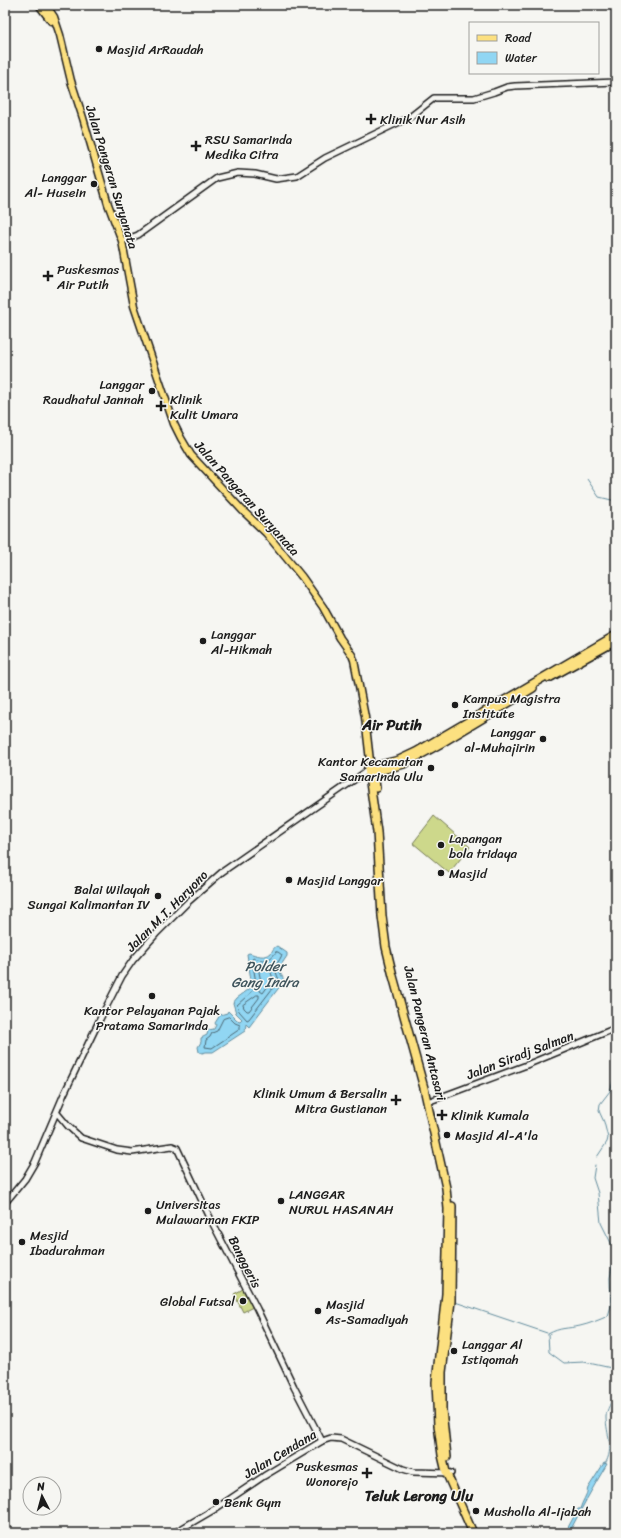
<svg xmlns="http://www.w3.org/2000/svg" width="621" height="1538" viewBox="0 0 621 1538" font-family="Sriracha,sans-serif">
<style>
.green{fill:#cdd88b;stroke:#747a54}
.water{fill:#91d6f3;stroke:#628c9d}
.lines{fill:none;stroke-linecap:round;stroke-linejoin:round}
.shore{stroke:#4b6672;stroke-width:1}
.stream{stroke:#628c9d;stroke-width:1}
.secondary-casing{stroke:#1c1c1c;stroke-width:8}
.primary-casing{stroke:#1c1c1c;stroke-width:9}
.highway-casing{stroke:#1c1c1c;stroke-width:10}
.secondary{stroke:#f6f6f2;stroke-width:5}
.primary{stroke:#fce080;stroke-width:6}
.highway{stroke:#fce080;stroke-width:7}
.poi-dot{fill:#1c1c1c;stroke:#f6f6f2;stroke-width:1.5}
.labels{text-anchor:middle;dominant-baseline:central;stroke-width:3;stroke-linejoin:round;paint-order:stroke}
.poi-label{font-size:13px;fill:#1c1c1c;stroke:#f6f6f2;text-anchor:start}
.street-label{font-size:13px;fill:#1c1c1c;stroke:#f6f6f2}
.water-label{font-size:14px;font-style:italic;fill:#3f545c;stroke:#f6f6f2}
.quarter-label{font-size:15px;font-weight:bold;fill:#1c1c1c;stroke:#f6f6f2}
</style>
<rect width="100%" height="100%" fill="#f6f6f2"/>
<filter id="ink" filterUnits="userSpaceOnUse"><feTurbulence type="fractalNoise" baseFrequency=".025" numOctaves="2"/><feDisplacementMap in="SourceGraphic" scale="8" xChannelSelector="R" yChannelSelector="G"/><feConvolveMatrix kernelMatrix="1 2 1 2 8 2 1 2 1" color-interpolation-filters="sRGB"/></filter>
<g filter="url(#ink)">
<!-- green -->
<g class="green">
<path d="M434 816 470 847 449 873 413 843Z"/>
<path d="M243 1289 253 1307 243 1312 234 1294Z"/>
</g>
<!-- water -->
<g class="water">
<path d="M277 946 287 953V956L279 968C279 973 283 976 284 981L249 1027 246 1024 245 1031 213 1052H206L202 1053 199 1052 198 1047 201 1042V1038L207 1035 208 1030 214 1029 216 1025 215 1023 220 1015 227 1013 228 1011 237 1020 240 1021 242 1019 236 1013 233 1003 237 998 252 987 247 954 249 953C256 955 265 959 271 953 273 950 273 948 277 946Z"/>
<path d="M604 1463 607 1464C593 1487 581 1509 569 1533H565L578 1509H580C582 1501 587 1496 588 1488Z"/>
</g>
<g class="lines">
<!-- shore -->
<g class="shore">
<path d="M276 952H278L282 955C275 969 273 965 279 980L249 1019 247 1020 239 1011 237 1005 256 988V983L252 959 254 958C264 961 269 962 276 952Z"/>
<path d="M260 965 269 966 273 979 263 993 260 991 261 982 258 967Z"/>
<path d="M257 995H259V998L249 1011H247L244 1008 243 1005Z"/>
<path d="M229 1017 235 1023 240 1025V1029L212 1048 205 1047 206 1040 210 1037 212 1033 217 1031 223 1019Z"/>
</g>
<!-- stream -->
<g class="stream">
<path d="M587 479 599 497 616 501"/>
<path d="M597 1157 607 1142 608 1138 604 1122 599 1111 600 1104 610 1091 616 1072"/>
<path d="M595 1165 593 1178 598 1193 601 1223 615 1251 610 1278 611 1306 608 1316C599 1320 589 1324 580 1326 567 1329 561 1327 548 1334L549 1352 564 1363 584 1362 616 1369"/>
<path d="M455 1302 547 1333"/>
<path d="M605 1464C615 1448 606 1434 606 1417 606 1411 612 1400 616 1394"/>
</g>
<!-- secondary casing -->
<g class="secondary-casing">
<g id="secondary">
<path d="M122 241 138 235 217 178 238 173 255 174 276 179 297 176 325 158 410 117 434 98H474L494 92 507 87 515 86 616 82"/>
<path d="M430 1101 524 1066 616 1028"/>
<path d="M57 1113 68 1126 81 1138 117 1150 132 1152 172 1146 177 1148 213 1224 257 1309 294 1387 322 1441"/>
<path d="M5 1203 25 1179 35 1162 64 1094 100 1019 122 976 133 960 156 934 188 902 222 872 364 773 368 768"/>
<path d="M174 1533 215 1509 264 1476 322 1441 331 1438 341 1439 403 1469 413 1472 451 1473"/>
</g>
</g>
<!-- primary casing -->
<g class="primary-casing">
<g id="primary">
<path d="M39 5 51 21"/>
<path d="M46 5 54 17 60 35 71 81 83 118 108 204 122 241 134 306 174 424 181 438 191 455 242 510 266 533 302 577 323 607 340 638 352 655 354 660 365 717 370 761 368 768"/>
</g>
</g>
<!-- highway casing -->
<g class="highway-casing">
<g id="highway">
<path d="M549 678 616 641"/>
<path d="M373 766 376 788"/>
<path d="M370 773 404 764 440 744 533 688"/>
<path d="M447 1457 442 1410V1372L451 1301 452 1206"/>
<path d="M473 1533 446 1472 442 1455 438 1425 436 1382 446 1294 448 1209 446 1188 424 1088 393 976 386 947 382 916 377 832 368 768 399 760 416 752 616 635"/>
</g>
</g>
<!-- secondary -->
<use href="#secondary" class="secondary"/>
<!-- primary -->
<use href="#primary" class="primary"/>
<!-- highway -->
<use href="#highway" class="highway"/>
</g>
</g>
<!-- markers -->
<g class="poi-dot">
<circle cx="99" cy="49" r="4"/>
<path d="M369 113h4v4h4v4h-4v4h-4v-4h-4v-4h4z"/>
<path d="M194 140h4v4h4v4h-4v4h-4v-4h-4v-4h4z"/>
<circle cx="94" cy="184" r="4"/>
<path d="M46 270h4v4h4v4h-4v4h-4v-4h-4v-4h4z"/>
<circle cx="152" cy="391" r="4"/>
<path d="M159 400h4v4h4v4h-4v4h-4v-4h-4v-4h4z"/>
<circle cx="203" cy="641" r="4"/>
<circle cx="455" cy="705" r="4"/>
<circle cx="543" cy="739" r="4"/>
<circle cx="431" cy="768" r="4"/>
<circle cx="441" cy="845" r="4"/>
<circle cx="441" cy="873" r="4"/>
<circle cx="289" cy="880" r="4"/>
<circle cx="158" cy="896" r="4"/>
<circle cx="152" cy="996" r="4"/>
<path d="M394 1094h4v4h4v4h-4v4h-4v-4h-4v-4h4z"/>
<path d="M440 1109h4v4h4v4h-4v4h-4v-4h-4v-4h4z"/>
<circle cx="447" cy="1135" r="4"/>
<circle cx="281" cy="1201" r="4"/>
<circle cx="148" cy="1211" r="4"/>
<circle cx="22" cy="1242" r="4"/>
<circle cx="243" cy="1301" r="4"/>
<circle cx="318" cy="1311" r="4"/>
<circle cx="454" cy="1351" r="4"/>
<path d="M365 1467h4v4h4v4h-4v4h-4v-4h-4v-4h4z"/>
<circle cx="216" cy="1502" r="4"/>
<circle cx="476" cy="1511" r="4"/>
</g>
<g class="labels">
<!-- poi labels -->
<g class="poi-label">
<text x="107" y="49">Masjid ArRaudah</text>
<text x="380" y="119">Klinik Nur Asih</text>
<text x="205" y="139">RSU Samarinda<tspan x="205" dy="15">Medika Citra</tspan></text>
<text x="86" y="177" text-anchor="end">Langgar<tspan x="86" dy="15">Al- Husein</tspan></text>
<text x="57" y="269">Puskesmas<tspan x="57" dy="15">Air Putih</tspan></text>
<text x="144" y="384" text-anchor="end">Langgar<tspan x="144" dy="15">Raudhatul Jannah</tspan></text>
<text x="170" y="399">Klinik<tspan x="170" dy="15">Kulit Umara</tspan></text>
<text x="211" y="634">Langgar<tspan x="211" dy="15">Al-Hikmah</tspan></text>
<text x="463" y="698">Kampus Magistra<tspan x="463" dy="15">Institute</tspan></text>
<text x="535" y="732" text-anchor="end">Langgar<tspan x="535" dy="15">al-Muhajirin</tspan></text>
<text x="423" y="761" text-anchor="end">Kantor Kecamatan<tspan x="423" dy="15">Samarinda Ulu</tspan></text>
<text x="449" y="838">Lapangan<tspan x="449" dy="15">bola tridaya</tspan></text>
<text x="449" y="873">Masjid</text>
<text x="297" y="880">Masjid Langgar</text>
<text x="150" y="889" text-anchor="end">Balai Wilayah<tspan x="150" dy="15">Sungai Kalimantan IV</tspan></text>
<text x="152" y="1010" text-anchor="middle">Kantor Pelayanan Pajak<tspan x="152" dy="15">Pratama Samarinda</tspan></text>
<text x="387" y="1093" text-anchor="end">Klinik Umum &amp; Bersalin<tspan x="387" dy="15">Mitra Gustianan</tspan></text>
<text x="451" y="1115">Klinik Kumala</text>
<text x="455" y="1135">Masjid Al-A'la</text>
<text x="289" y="1194">LANGGAR<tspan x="289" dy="15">NURUL HASANAH</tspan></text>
<text x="156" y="1204">Universitas<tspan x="156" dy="15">Mulawarman FKIP</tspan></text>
<text x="30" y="1235">Mesjid<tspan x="30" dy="15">Ibadurahman</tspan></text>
<text x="235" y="1301" text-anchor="end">Global Futsal</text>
<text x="326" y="1304">Masjid<tspan x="326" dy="15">As-Samadiyah</tspan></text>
<text x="462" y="1344">Langgar Al<tspan x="462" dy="15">Istiqomah</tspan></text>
<text x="358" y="1466" text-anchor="end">Puskesmas<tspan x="358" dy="15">Wonorejo</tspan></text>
<text x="224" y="1502">Benk Gym</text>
<text x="484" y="1511">Musholla Al-Ijabah</text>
</g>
<!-- street labels -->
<g class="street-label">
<text transform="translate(112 177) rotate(73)">Jalan Pangeran Suryanata</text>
<text transform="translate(247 498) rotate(48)">Jalan Pangeran Suryanata</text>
<text transform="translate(167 911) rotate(-45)">Jalan M.T. Haryono</text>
<text transform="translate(425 1033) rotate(76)">Jalan Pangeran Antasari</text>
<text transform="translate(520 1055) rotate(-21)">Jalan Siradj Salman</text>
<text transform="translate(245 1262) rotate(63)">Banggeris</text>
<text transform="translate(280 1454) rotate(-31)">Jalan Cendana</text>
</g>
<!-- water labels -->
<g class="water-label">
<text x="265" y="966">Polder<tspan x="265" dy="16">Gang Indra</tspan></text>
</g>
<!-- quarter labels -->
<g class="quarter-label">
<text x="392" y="725">Air Putih</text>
<text x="419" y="1496">Teluk Lerong Ulu</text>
</g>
</g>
<!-- margin -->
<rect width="621" height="1538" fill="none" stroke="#f6f6f2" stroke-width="20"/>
<rect x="10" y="10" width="601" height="1518" fill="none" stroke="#1c1c1c" stroke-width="1.5" filter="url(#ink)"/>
<!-- legend -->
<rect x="469" y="22" width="130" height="52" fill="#f6f6f2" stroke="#9f9f9c"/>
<rect x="477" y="35" width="20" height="6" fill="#fce080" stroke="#9f9f9c"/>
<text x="505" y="42" font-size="12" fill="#1c1c1c">Road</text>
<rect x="477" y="52" width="20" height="12" fill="#91d6f3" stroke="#9f9f9c"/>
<text x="505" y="62" font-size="12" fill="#1c1c1c">Water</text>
<!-- north arrow -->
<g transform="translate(42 1496) rotate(354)"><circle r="19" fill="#f6f6f2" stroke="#9f9f9c"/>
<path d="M0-3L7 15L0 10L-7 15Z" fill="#1c1c1c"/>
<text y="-6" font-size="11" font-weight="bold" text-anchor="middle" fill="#1c1c1c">N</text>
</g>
</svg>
